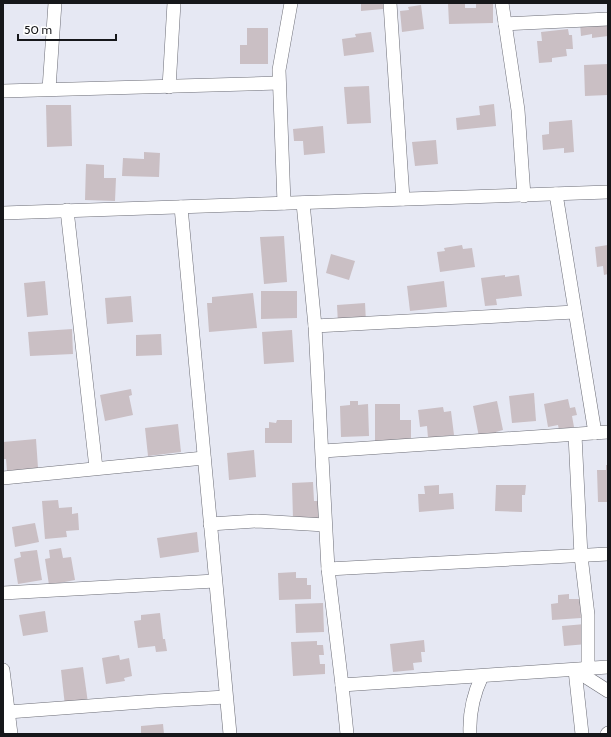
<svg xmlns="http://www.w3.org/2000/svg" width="611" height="737" viewBox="0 0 611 737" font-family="Cabin,sans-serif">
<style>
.building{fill:#cabfc4}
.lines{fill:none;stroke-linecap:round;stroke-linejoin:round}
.street-casing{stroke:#6c6d76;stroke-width:14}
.street{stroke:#fff;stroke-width:13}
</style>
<rect width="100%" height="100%" fill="#e6e8f3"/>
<!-- building -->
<g class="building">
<path d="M361 3H383V9L361 11Z"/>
<path d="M448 3H465V8H476V3H493V23L449 24Z"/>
<path d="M421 5 424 29 402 32 400 11 409 10 408 7Z"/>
<path d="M608 20V36L592 38V34L581 36 580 23Z"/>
<path d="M247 28H268V64H240V45H247Z"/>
<path d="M568 29 569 35H572L573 49H566L567 56 552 58V62L539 63 537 41H542L541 32Z"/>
<path d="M371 32 374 52 344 56 342 39 356 37 355 34Z"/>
<path d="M608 64V95L585 96 584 65Z"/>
<path d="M369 86 371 123 347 124 344 87Z"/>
<path d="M494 104 496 126 457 130 456 118 480 115 479 106Z"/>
<path d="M46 105H71L72 146 47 147Z"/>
<path d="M572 120 574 152 564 153V148L543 150 542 135 549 134V122Z"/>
<path d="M323 126 325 153 304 155 303 141H294L293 129Z"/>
<path d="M436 140 438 164 415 166 412 142Z"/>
<path d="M144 152 160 153 159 177 122 176 123 158 144 159Z"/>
<path d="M86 164 104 165V178H116L115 201 85 200Z"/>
<path d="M284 236 287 282 264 284 260 237Z"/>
<path d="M462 245 463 249 472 248 475 267 440 272 437 252 445 251 444 248Z"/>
<path d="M608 245V274L604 275 603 266 597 267 595 247Z"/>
<path d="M331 254 355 261 349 280 326 273Z"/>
<path d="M505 275V277L519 275 522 296 496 299 497 305 485 306 481 278Z"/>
<path d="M45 281 48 315 27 317 24 283Z"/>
<path d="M444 281 447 307 410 311 407 286Z"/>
<path d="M261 291H297V318L261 319Z"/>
<path d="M253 293 257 328 209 332 207 303H212V297Z"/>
<path d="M131 296 133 322 107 324 105 298Z"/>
<path d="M365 303 366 322 338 324 337 305Z"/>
<path d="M72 329 73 354 30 356 28 332Z"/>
<path d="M292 330 294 362 264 364 262 332Z"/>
<path d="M161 334 162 355 136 356V335Z"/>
<path d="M131 389 132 395 129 396 133 415 105 421 100 395Z"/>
<path d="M534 393 536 421 512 423 509 396Z"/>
<path d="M568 399 570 408 575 407 577 415 572 416 574 427 559 430 558 425 548 427 544 404Z"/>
<path d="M350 401H358V405L368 404 369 436 341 437 340 406 350 405Z"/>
<path d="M497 401 503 430 496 432 497 438 479 437 473 406Z"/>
<path d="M375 404H400V420H411V442L375 443Z"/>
<path d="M443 407 444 412 451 411 454 435 428 438 427 426 420 427 418 410Z"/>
<path d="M277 420H292V443H265V428H269V422L276 423Z"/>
<path d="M178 424 181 452 148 456 145 428Z"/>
<path d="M36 439 38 468 7 471 6 459H3V442Z"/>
<path d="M254 450 256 477 229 480 227 453Z"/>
<path d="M606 465H608V502H598L597 470H606Z"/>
<path d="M313 482 314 501H319V518L293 519 292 483Z"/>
<path d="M439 485V494L453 493 454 509 419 512 418 494H425L424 486Z"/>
<path d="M496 485H526L525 495H522V512L495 511Z"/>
<path d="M58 500 59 508 72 507V514L78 513 79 530 66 531 67 537 45 539 42 501Z"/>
<path d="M35 523 39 542 15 547 12 527Z"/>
<path d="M197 532 199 552 160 558 157 538Z"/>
<path d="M61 548 63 558 71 557 75 580 49 585 45 559 50 558 49 550Z"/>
<path d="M37 550 42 580 18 584 14 559 21 557 20 552Z"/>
<path d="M296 572V578H307V585H311V599L279 600 278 573Z"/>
<path d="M569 594V599H580L581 618 552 620 551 604 558 603V595Z"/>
<path d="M323 603 324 632 296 633 295 604Z"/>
<path d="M45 611 48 632 23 636 19 615Z"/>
<path d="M160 613 163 639H165L167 651 156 652 155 646 138 648 134 621 141 620V615Z"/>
<path d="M585 624 587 644 564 646 562 626Z"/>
<path d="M424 640 425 652H421L422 662 413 663 414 670 393 672 390 644Z"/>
<path d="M317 641V645H323L324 655H319L320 664H325V674L293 676 291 642Z"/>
<path d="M119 655 120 660 129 658 132 676 124 678 125 681 106 684 102 658Z"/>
<path d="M83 667 88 703 65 706 61 670Z"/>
<path d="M163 724 164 734H141V726Z"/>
</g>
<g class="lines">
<!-- street casing -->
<g class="street-casing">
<g id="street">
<path d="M390 3 403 199"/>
<path d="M502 3 518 110 524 196"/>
<path d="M505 24 608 19"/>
<path d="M169 87 174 3"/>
<path d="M49 89 55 3"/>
<path d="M3 91 279 83"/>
<path d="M556 194 595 433"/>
<path d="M284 203 279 70 291 3"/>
<path d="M303 203 315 326 328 569 342 685 608 667"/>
<path d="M181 207 230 734"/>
<path d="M67 210 96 468"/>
<path d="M3 213 608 192"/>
<path d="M315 326 575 312"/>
<path d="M575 435 581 556 588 615V669"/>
<path d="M323 451 608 432"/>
<path d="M3 478 204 458"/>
<path d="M210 524 257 521 325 525"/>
<path d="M328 569 608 554"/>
<path d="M3 593 215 581"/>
<path d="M3 670 11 734"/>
<path d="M575 670 582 734"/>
<path d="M575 670 608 691"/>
<path d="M342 685 347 734"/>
<path d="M8 712 156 701 226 697"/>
<path d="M470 734C469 713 473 695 482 676"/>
<path d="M607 734 608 733"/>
</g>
</g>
<!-- street -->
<use href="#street" class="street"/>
</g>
<!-- border -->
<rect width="611" height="737" fill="none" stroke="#16171a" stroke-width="8"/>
<!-- scale -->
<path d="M18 34v6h98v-6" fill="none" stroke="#16171a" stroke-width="2"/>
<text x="24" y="34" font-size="12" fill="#16171a" stroke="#ffffff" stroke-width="3" paint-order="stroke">50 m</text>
</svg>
